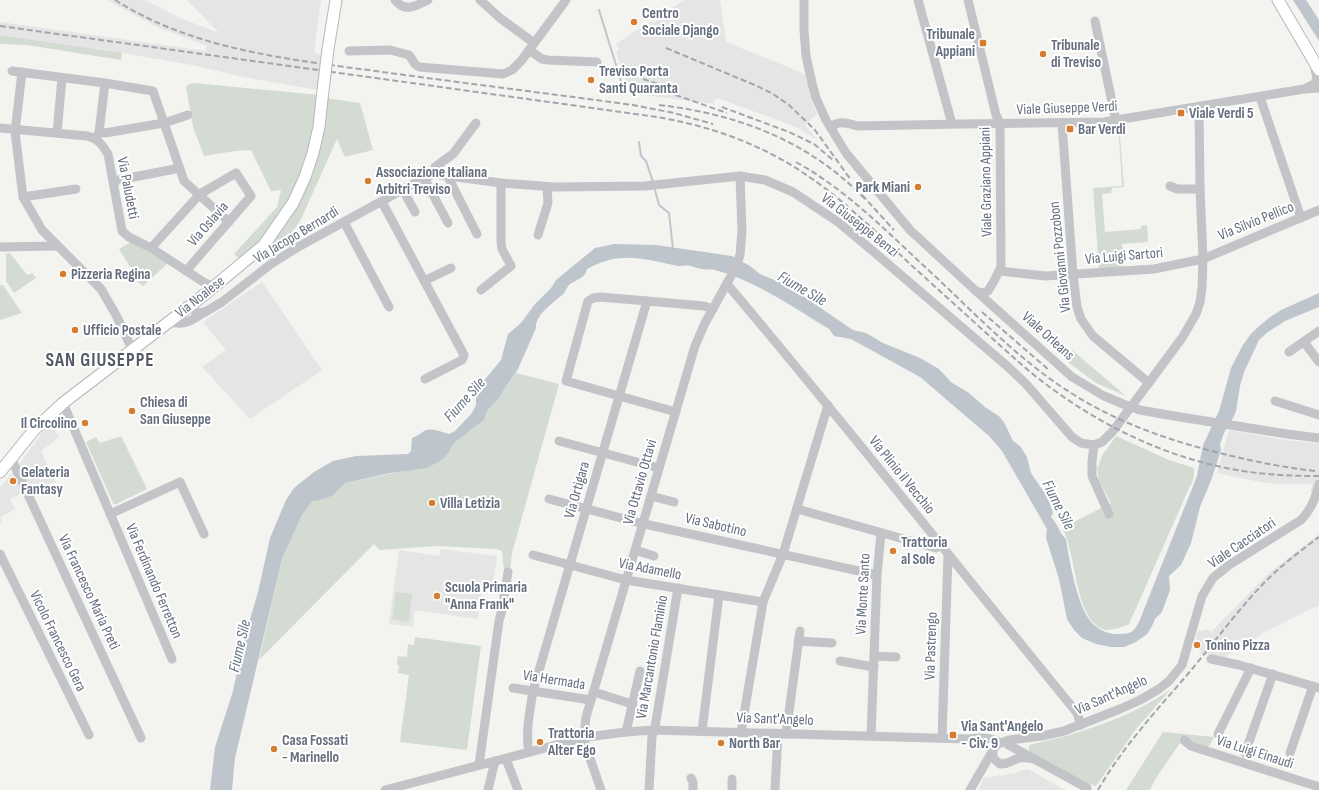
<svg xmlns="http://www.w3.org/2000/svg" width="1319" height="790" viewBox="0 0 1319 790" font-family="'Sofia Sans Condensed',sans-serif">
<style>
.built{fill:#e4e5e4}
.green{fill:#d3dbd2}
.water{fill:#bfc5cc}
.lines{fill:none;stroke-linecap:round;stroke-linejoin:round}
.stream{stroke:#bfc5cc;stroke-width:2}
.major-casing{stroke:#b5b7bb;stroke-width:13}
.minor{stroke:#c2c4c8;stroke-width:9}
.major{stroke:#fff;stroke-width:11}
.rail{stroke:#a2a6ac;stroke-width:2;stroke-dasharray:6 3;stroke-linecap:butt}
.major-bridge-casing{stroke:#b5b7bb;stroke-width:13;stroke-linecap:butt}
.major-bridge{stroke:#fff;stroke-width:11}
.poi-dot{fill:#d67c2f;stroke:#fff;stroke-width:1.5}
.labels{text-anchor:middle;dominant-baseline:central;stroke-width:4;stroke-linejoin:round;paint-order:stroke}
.poi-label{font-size:15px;font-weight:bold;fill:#656e7f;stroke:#fff;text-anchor:start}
.street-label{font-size:15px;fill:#656e7f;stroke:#fff}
.water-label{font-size:16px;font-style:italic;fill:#667484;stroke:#fff}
.district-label{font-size:19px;font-weight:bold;letter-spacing:1px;fill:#535965;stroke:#fff}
</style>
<rect width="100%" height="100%" fill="#f3f4f0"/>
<!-- built -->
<g class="built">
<path d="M107 0H145L180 18 219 33 187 0H321L314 53 323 55 318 90 244 77 192 65 122 53 0 35V22L206 51 207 46 157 27Z"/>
<path d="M685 0H720L726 42 805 74 813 104 817 114 805 125 817 140 800 129 786 123 717 98 716 101 713 100 714 104 651 96 629 90 616 52 619 49 616 44 651 21 653 23 661 17 660 15Z"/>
<path d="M262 282 322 370 250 419 202 367 226 350 203 322Z"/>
<path d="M49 423 59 437 41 451 56 482 27 491 10 499 15 509 1 517 2 523 0 524V487L16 469Z"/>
<path d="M1229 430 1292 441 1319 443V494L1310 492 1312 484H1273L1250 480 1217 473Z"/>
<path d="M1319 534V606L1310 609 1263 633 1245 646 1244 645 1228 655 1226 658 1199 653 1202 651 1195 648 1197 632 1207 629 1211 632 1269 573Z"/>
<path d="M441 549 497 556 493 582 483 581 478 619 415 610 413 627 389 624 399 550 439 556Z"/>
<path d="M1028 769 1065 790H978L984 778 1016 773 1018 771Z"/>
</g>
<!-- green -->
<g class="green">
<path d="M0 35 122 53 121 60 27 45 0 44Z"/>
<path d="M194 83 320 95 315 128 295 191 265 236 240 259 234 254 277 207 281 190 271 191 251 150 235 151 204 156 193 127 186 87 189 84Z"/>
<path d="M326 98 360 103 373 150 345 157 337 139 301 219 283 246 266 245 304 191 319 153Z"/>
<path d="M1119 136H1120L1124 187 1112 188 1111 193 1102 194 1105 232 1141 229V226L1147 225 1148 242 1122 244 1124 268 1099 270 1093 188 1122 186Z"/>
<path d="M131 242 168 263 143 286 127 274 132 270 119 249Z"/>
<path d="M10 253 27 275 32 273 36 278 14 293 6 281V254Z"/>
<path d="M0 285H3L22 313 0 320Z"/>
<path d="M1072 350 1126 396 1096 383 1064 359Z"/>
<path d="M516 373 559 384 512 553 510 572 504 571 502 551 496 549 436 546 379 550 374 544 259 660 282 559 302 515 312 500H320L332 496 345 483 408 470 449 452 454 443 484 420 487 411 498 399Z"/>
<path d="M121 436 147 489 114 505 86 442 96 437 100 443Z"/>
<path d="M1116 436 1169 460 1194 468C1194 474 1194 482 1190 486L1129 624C1123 627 1109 632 1102 629 1074 616 1077 553 1062 528L1111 503 1099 481 1097 467H1098L1102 456Z"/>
<path d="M396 592 412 594 409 622 392 619Z"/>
<path d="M415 637 481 646 467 750 400 742 409 675 398 673 399 665H397L398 656 407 657 408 644 414 645Z"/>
<path d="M1171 689 1136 729 1096 786 1087 783 1033 756 1029 750V746L1032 744C1077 735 1134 716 1171 689Z"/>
<path d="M1163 732 1214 737 1209 746 1206 747 1190 741 1186 736H1182L1179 738 1180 743 1156 778 1150 790H1126Z"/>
</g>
<!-- water -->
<g class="water">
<path d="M1293 0H1306L1319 20V41Z"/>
<path d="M614 244 656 245 732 256 750 266 760 274 786 285 800 294 853 330 866 333 883 343 920 358 939 369 951 382 969 393 985 407 1000 417 1005 424 1013 441 1020 446 1027 457 1031 473 1048 498 1053 513 1051 517C1058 524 1059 533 1066 539 1069 560 1077 603 1089 619 1095 628 1106 634 1117 634 1130 634 1133 633 1139 622L1197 476 1203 445 1219 411 1231 368 1237 356 1243 345 1250 335 1258 327 1269 318 1281 310 1319 293V307L1285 321 1268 332 1259 340 1244 372 1240 386 1236 411 1233 418 1224 433 1220 444 1221 450 1212 478 1200 507 1191 543 1181 565 1169 576 1170 590 1162 612 1155 619 1152 626 1147 634 1136 642 1124 647H1111L1096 644 1082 638 1074 630 1067 619 1059 579 1046 538 1047 529 1002 451 989 436 920 377 851 339 834 336 829 329C793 307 756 281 715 270 711 269 707 270 703 269 699 269 695 267 691 266 687 265 683 266 679 266 644 259 621 250 587 269 585 279 576 279 569 285 567 287 566 290 564 293 555 302 535 314 536 328L518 369 498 399 487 411 484 420 454 443 449 452 443 459 427 468 390 473 345 483 332 496 320 500 312 501 302 515 282 559 235 758 232 790H210L215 747 233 691 243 644 258 592 270 538 286 500 294 488 314 472 333 461 356 456 408 454 411 451 412 438C418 436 422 432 426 430 434 428 442 432 449 434L455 431 472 413 476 405V394L482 383 501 360 508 334 521 323 535 304 551 288 556 280 595 248Z"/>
</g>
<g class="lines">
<!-- stream -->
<g class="stream">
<path d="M599 10 624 91"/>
<path d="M639 142 641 156 646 161 653 182"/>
<path d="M655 190 659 205 669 213 673 249"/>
</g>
<!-- major casing -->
<g class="major-casing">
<g id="major">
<path d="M1278 0 1319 70"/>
<path d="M328 49 336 0"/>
<path d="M0 472 34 430 63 403 204 295 264 245 293 203 305 177 313 153 319 127 322 99"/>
</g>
</g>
<!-- minor -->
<g class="minor">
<path d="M395 0C406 13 415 6 428 0"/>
<path d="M480 0 500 18 534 43"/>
<path d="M804 0V30L806 56 812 83 816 98 826 120 846 153 910 230 976 291 1072 377 1104 396 1123 404 1140 410 1168 415 1287 434 1319 438"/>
<path d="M918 0 952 124"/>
<path d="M968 0 996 115 1000 123 1001 267 994 281 988 291 982 293 976 291"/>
<path d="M1095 21 1116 121"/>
<path d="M529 50 542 59 548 60 597 62"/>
<path d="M349 51 390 50 409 55 415 64 419 67 503 74 512 70 521 61 566 0"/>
<path d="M12 71 105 83 153 91 184 181 229 222"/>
<path d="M22 72 15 132 23 197 42 230 101 289 116 315 132 349"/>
<path d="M1306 88 1314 84 1317 79 1314 64"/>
<path d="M1260 97 1301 218"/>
<path d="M1062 123 1073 274 1077 307 1081 319 1093 336 1149 383"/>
<path d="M0 128 87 136C98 138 102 145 108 154L122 231 129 237 151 248 205 283 211 285 218 283"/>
<path d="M831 128C838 119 849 124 858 126L961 124 1104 122 1304 89 1319 88"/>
<path d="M99 132 105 83"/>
<path d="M57 133 62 78"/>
<path d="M96 139 99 132 105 133 164 123 188 115"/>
<path d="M434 174 435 167 453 154 476 123"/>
<path d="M447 175 477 234"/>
<path d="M424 178 448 223"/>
<path d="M113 181 180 168"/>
<path d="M1170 186 1177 189H1200"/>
<path d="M403 190 415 212"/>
<path d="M23 197 76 189"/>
<path d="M382 202 464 355 462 360 425 379"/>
<path d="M344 222 389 307"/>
<path d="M538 235 548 203 547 187"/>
<path d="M0 247 58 246"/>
<path d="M151 248 200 194 236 173 251 196 186 271"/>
<path d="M999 271 1045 276 1154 269 1203 259 1319 210"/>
<path d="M424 281 451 268"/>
<path d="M727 284C846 425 960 570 1077 713L1081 725"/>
<path d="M481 290 511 266 502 249 501 242V183"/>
<path d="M647 301 600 297 593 298 588 301 566 381 676 412"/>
<path d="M194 302V309L196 313 205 312 222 302 271 264 298 247 424 178 434 174 501 183 555 187 645 186 740 176 765 180 793 192 838 222 874 252 1007 366 1026 384 1072 437 1081 443 1094 445 1102 442 1113 431 1182 338 1196 314 1200 302 1202 287 1203 259 1200 189 1199 107"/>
<path d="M169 321C183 327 193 320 204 312"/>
<path d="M1304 342 1319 362"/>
<path d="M1289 352 1319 331"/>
<path d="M1275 401 1319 415"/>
<path d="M63 403 172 659"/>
<path d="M559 441 659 468"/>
<path d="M1094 445 1092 462V476L1109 514"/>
<path d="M11 458 141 738"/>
<path d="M651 496 674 502"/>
<path d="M549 499 640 523 877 575"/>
<path d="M797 509 932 547 936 548 940 545"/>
<path d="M110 514 180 482 204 534"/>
<path d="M635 550 654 556"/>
<path d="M0 554 89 735"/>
<path d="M533 555 626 580 763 602"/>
<path d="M798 641 832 643"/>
<path d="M874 656 896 657"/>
<path d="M1211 659 1239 665 1319 688"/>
<path d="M840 661 874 667"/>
<path d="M513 688 591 700"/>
<path d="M594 692 632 704"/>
<path d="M702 731 719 595"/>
<path d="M626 732 640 671"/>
<path d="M741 732 763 602 783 554 828 405"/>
<path d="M786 734 800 631"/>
<path d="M1218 734 1251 668"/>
<path d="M871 736 877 575 881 533"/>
<path d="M587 737 585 726 586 717 695 346 705 323 736 267 740 255 742 231 740 176"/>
<path d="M583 738 601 790"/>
<path d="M942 738 948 555"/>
<path d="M1184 740 1191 746 1319 787"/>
<path d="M1007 744 1087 788"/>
<path d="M529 752C525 733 530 711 533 691L647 301 704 306 713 309"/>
<path d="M1245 753 1273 674"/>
<path d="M1290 753 1313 686"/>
<path d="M506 759 518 790"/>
<path d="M1033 759C1013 754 1013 765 1000 764L993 758V749L998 744 1009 740 1042 736 1064 731 1120 709 1140 700 1159 689 1169 681 1182 665 1202 596 1213 578 1229 565 1301 520C1310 511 1316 497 1319 484"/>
<path d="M479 765 499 621 502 610 508 572"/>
<path d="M691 778 693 782V790"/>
<path d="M385 790 587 737 626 732 653 730 967 739C979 738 990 736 1000 743"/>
<path d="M488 790 495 761"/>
<path d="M649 790 652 736 655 727 678 588"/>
<path d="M732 790V779"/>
<path d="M775 790 778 734"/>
<path d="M970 790 992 752"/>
</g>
<!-- major -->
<use href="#major" class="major"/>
<!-- rail -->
<g class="rail">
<path d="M115 0C197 52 296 60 390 73 471 84 552 94 633 105L674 113 713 124"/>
<path d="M0 26 650 116C704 124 757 142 802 172 842 198 876 232 910 264 950 300 989 336 1029 371 1089 420 1161 457 1237 470 1265 475 1292 476 1319 476"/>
<path d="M666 48 757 86 773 94 789 105 815 130 851 180"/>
<path d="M643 79 658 84"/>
<path d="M650 86 727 113"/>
<path d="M659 105C738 114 809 141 865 199"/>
<path d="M722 107 789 132 814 144 833 160"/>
<path d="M796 162C850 192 892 237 937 278 980 319 1022 362 1071 393 1115 421 1162 438 1212 451 1246 460 1280 467 1315 471"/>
<path d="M862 195 894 230"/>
<path d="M982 312 1050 371"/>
<path d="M1098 790C1122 748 1156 711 1187 675 1215 642 1241 605 1272 575 1287 561 1303 549 1319 537"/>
</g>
<!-- major-bridge casing -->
<g class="major-bridge-casing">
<path id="major-bridge" d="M322 99 328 49"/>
</g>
<!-- major-bridge -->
<use href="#major-bridge" class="major-bridge"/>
</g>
<!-- markers -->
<g class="poi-dot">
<circle cx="634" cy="22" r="4"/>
<rect x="979" y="39" width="8" height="8" rx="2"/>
<circle cx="1043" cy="54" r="4"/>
<circle cx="591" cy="80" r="4"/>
<rect x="1177" y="109" width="8" height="8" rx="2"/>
<rect x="1066" y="125" width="8" height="8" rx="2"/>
<circle cx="368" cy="181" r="4"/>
<circle cx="918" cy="187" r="4"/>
<circle cx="63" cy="274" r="4"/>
<circle cx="75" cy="330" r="4"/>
<circle cx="132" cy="411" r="4"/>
<circle cx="85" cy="423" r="4"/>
<circle cx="13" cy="481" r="4"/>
<circle cx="432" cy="503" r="4"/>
<circle cx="893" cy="551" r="4"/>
<circle cx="437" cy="596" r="4"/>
<circle cx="1197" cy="645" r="4"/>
<rect x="949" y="731" width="8" height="8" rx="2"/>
<circle cx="540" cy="742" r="4"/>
<circle cx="721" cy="743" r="4"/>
<circle cx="274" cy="749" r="4"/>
</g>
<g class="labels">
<!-- poi labels -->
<g class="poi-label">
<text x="642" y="13">Centro<tspan x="642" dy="17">Sociale Django</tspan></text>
<text x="975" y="34" text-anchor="end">Tribunale<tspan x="975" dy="17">Appiani</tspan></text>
<text x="1051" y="45">Tribunale<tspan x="1051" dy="17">di Treviso</tspan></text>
<text x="599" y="71">Treviso Porta<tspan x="599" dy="17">Santi Quaranta</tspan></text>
<text x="1189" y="113">Viale Verdi 5</text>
<text x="1078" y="129">Bar Verdi</text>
<text x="376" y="172">Associazione Italiana<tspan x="376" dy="17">Arbitri Treviso</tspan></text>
<text x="910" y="187" text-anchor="end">Park Miani</text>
<text x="71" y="274">Pizzeria Regina</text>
<text x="83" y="330">Ufficio Postale</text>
<text x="140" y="402">Chiesa di<tspan x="140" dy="17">San Giuseppe</tspan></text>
<text x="77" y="423" text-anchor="end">Il Circolino</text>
<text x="21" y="472">Gelateria<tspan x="21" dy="17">Fantasy</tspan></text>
<text x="440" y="503">Villa Letizia</text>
<text x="901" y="542">Trattoria<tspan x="901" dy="17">al Sole</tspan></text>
<text x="445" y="587">Scuola Primaria<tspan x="445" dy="17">"Anna Frank"</tspan></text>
<text x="1205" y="645">Tonino Pizza</text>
<text x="961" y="726">Via Sant'Angelo<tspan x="961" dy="17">- Civ. 9</tspan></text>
<text x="548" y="733">Trattoria<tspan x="548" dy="17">Alter Ego</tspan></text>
<text x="282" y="740">Casa Fossati<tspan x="282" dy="17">- Marinello</tspan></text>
<text x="729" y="743">North Bar</text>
</g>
<!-- street labels -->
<g class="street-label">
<text transform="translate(1067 108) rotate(-2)">Viale Giuseppe Verdi</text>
<text transform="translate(986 182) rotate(-91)">Viale Graziano Appiani</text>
<text transform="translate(128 188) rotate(79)">Via Paludetti</text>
<text transform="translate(1256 221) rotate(-22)">Via Silvio Pellico</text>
<text transform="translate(208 224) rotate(-49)">Via Oslavia</text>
<text transform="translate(860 225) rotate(38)">Via Giuseppe Benzi</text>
<text transform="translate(296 235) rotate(-31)">Via Jacopo Bernardi</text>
<text transform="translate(1124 256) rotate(-5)">Via Luigi Sartori</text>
<text transform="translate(1060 257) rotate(-96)">Via Giovanni Pozzobon</text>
<text transform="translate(200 297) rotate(-38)">Via Noalese</text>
<text transform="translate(1048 336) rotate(42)">Viale Orleans</text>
<text transform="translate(902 475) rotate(51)">Via Plinio il Vecchio</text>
<text transform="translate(640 482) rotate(-74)">Via Ottavio Ottavi</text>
<text transform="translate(577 490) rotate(-74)">Via Ortigara</text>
<text transform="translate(716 525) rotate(13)">Via Sabotino</text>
<text transform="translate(1242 543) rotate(-34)">Viale Cacciatori</text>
<text transform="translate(650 569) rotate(11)">Via Adamello</text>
<text transform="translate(154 581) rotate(67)">Via Ferdinando Ferretton</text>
<text transform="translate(89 592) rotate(65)">Via Francesco Maria Preti</text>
<text transform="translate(863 594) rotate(-87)">Via Monte Santo</text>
<text transform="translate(58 641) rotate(64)">Vicolo Francesco Gera</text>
<text transform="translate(931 646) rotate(-88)">Via Pastrengo</text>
<text transform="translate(652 657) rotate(-80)">Via Marcantonio Flaminio</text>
<text transform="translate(554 680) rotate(9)">Via Hermada</text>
<text transform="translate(1111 695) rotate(-24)">Via Sant'Angelo</text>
<text transform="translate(775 719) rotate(2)">Via Sant'Angelo</text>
<text transform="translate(1255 752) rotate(18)">Via Luigi Einaudi</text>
</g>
<!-- water labels -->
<g class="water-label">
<text transform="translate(802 289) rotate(30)">Fiume Sile</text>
<text transform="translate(465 400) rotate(-48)">Fiume Sile</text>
<text transform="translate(1058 505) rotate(63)">Fiume Sile</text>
<text transform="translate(240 646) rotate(-77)">Fiume Sile</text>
</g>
<!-- district labels -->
<g class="district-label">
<text x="100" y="360">SAN GIUSEPPE</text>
</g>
</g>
</svg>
